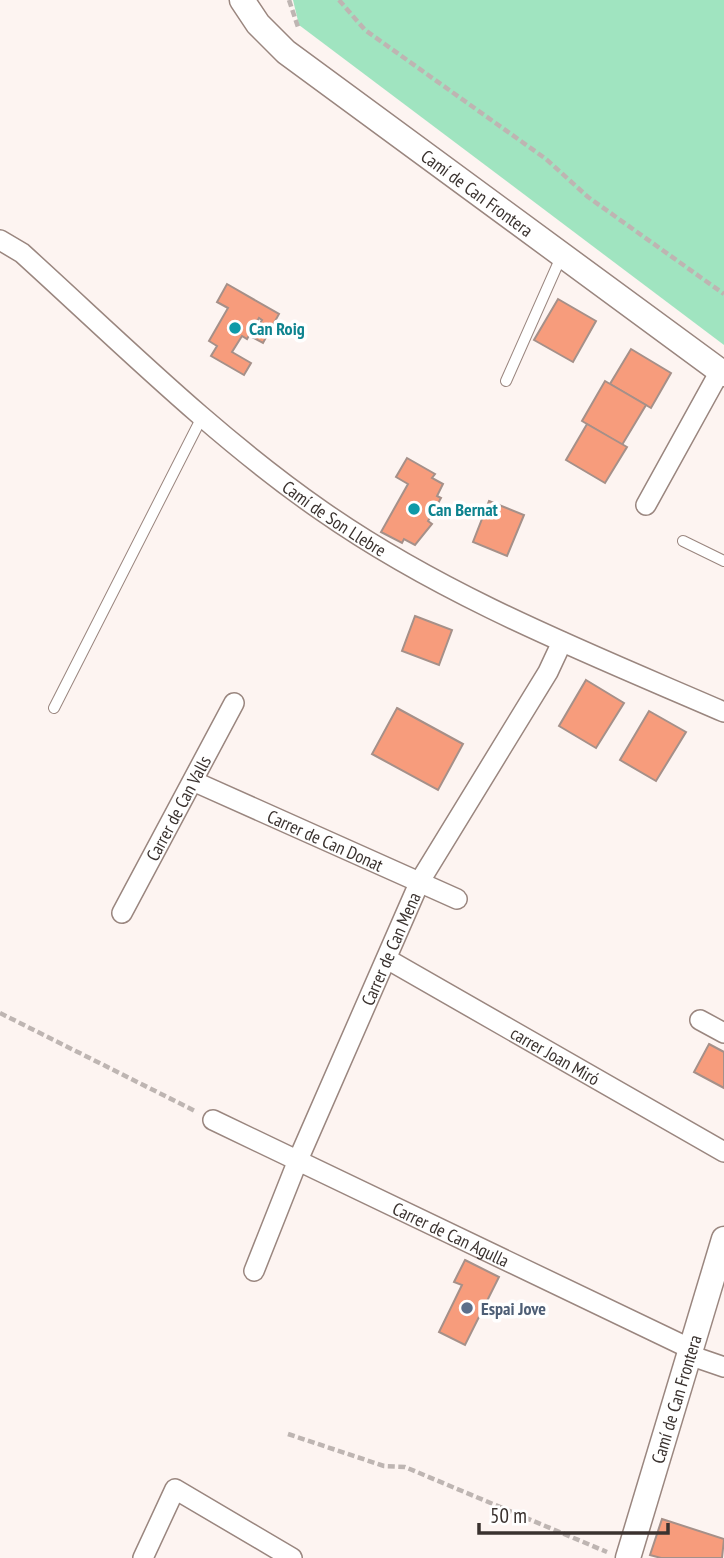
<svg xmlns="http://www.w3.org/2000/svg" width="724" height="1558" viewBox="0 0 724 1558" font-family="'PT Sans Narrow',sans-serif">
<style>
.green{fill:#a0e4c0}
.building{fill:#f79c7c;stroke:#a59089;stroke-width:2}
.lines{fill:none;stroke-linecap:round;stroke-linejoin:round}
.service-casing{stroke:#9a867f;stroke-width:12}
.minor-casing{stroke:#9a867f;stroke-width:22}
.tertiary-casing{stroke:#9a867f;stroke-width:27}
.path{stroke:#beb5b2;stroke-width:4.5;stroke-dasharray:7 3.5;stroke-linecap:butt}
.service{stroke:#fff;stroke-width:10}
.minor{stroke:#fff;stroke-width:19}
.tertiary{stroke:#fff;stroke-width:24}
.culture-dot{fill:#0f9aa8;stroke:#fff;stroke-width:2.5}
.service-dot{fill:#5c6f8a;stroke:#fff;stroke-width:2.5}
.labels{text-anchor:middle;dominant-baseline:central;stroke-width:7;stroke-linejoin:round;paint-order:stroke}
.street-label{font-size:18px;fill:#3a322f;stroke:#fff}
.culture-label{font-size:18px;font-weight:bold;fill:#0d838f;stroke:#fff;text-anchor:start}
.service-label{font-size:18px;font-weight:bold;fill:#4e5e75;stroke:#fff;text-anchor:start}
</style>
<rect width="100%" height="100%" fill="#fdf4f1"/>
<!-- green -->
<path class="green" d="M293 0H724V345L299 25Z"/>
<!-- building -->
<g class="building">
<path d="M227 284 279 314 263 343 252 337 262 320 259 318 247 339 242 336 232 352 251 363 244 375 211 356 217 346 209 341 228 308 217 302Z"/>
<path d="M558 299 596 321 573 362 534 340Z"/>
<path d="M631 349 671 373 651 408 610 384Z"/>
<path d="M605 381 646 405 622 445 582 421Z"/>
<path d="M587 424 627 447 605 483 566 460Z"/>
<path d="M407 458 435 474 432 478 443 484 437 496 441 498 428 521 432 524 415 545 404 539 402 543 381 532 408 484 396 477Z"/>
<path d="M489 501 524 515 507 556 473 542Z"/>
<path d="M415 616 452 630 439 665 402 651Z"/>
<path d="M586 680 624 703 596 748 559 726Z"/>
<path d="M397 708 463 744 438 790 372 754Z"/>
<path d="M649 711 686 732 656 781 620 760Z"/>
<path d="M709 1044 724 1052V1088L694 1072Z"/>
<path d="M465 1260 499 1277 465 1345 439 1332 462 1285 454 1282Z"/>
<path d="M662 1519 724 1539 722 1558H661L650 1555Z"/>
</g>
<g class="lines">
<!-- service casing -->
<g class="service-casing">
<g id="service">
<path d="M506 381 561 257"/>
<path d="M683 541 724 561"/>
<path d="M54 708 202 417"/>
</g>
</g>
<!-- minor casing -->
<g class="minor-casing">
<g id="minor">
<path id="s1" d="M0 240 22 253C119 341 214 436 322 511 445 597 588 653 724 712"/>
<path d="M646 505 720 371"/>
<path id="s2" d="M193 781 457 899"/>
<path id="s3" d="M122 913 234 703"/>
<path id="s4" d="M387 959 724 1152"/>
<path d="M700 1020 724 1033"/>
<path id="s5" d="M213 1120 691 1349"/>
<path id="s6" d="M254 1271 298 1160 420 881 548 672 562 642"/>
<path d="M689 1355 724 1367"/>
<path d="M143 1558 175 1489 292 1558"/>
</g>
</g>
<!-- tertiary casing -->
<g class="tertiary-casing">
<g id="tertiary">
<path id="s7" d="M242 0 258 24 286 52 724 374"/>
<path id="s8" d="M628 1558 724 1239"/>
</g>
</g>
<!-- path -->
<g class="path">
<path d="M289 0 298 27"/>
<path d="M339 0 365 30 546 159 588 197 724 294"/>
<path d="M0 1013 197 1112"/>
<path d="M288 1434 384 1466 405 1467 607 1552"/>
</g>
<!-- service -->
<use href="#service" class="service"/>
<!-- minor -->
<use href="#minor" class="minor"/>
<!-- tertiary -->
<use href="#tertiary" class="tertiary"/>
</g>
<!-- markers -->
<g class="culture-dot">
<circle cx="235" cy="328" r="7"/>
<circle cx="414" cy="509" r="7"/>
</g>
<circle class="service-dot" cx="467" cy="1308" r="7"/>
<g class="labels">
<!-- street labels -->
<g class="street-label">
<text stroke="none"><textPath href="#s7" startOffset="306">Camí de Can Frontera</textPath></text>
<text stroke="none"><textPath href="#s1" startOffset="436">Camí de Son Llebre</textPath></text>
<text stroke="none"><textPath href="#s3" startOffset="119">Carrer de Can Valls</textPath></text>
<text stroke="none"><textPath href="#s2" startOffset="145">Carrer de Can Donat</textPath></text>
<text stroke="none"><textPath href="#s6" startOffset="350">Carrer de Can Mena</textPath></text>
<text stroke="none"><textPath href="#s4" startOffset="194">carrer Joan Miró</textPath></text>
<text stroke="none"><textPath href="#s5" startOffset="264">Carrer de Can Agulla</textPath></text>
<text stroke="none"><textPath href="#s8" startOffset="166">Camí de Can Frontera</textPath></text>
</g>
<!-- culture labels -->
<g class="culture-label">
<text x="249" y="328">Can Roig</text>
<text x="428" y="509">Can Bernat</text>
</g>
<!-- service labels -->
<g class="service-label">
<text x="481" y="1308">Espai Jove</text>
</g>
</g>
<!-- scale -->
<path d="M479 1523v10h189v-10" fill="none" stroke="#3a322f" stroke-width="3.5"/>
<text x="490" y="1523" font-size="21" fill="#3a322f" stroke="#ffffff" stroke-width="5" paint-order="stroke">50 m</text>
</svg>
